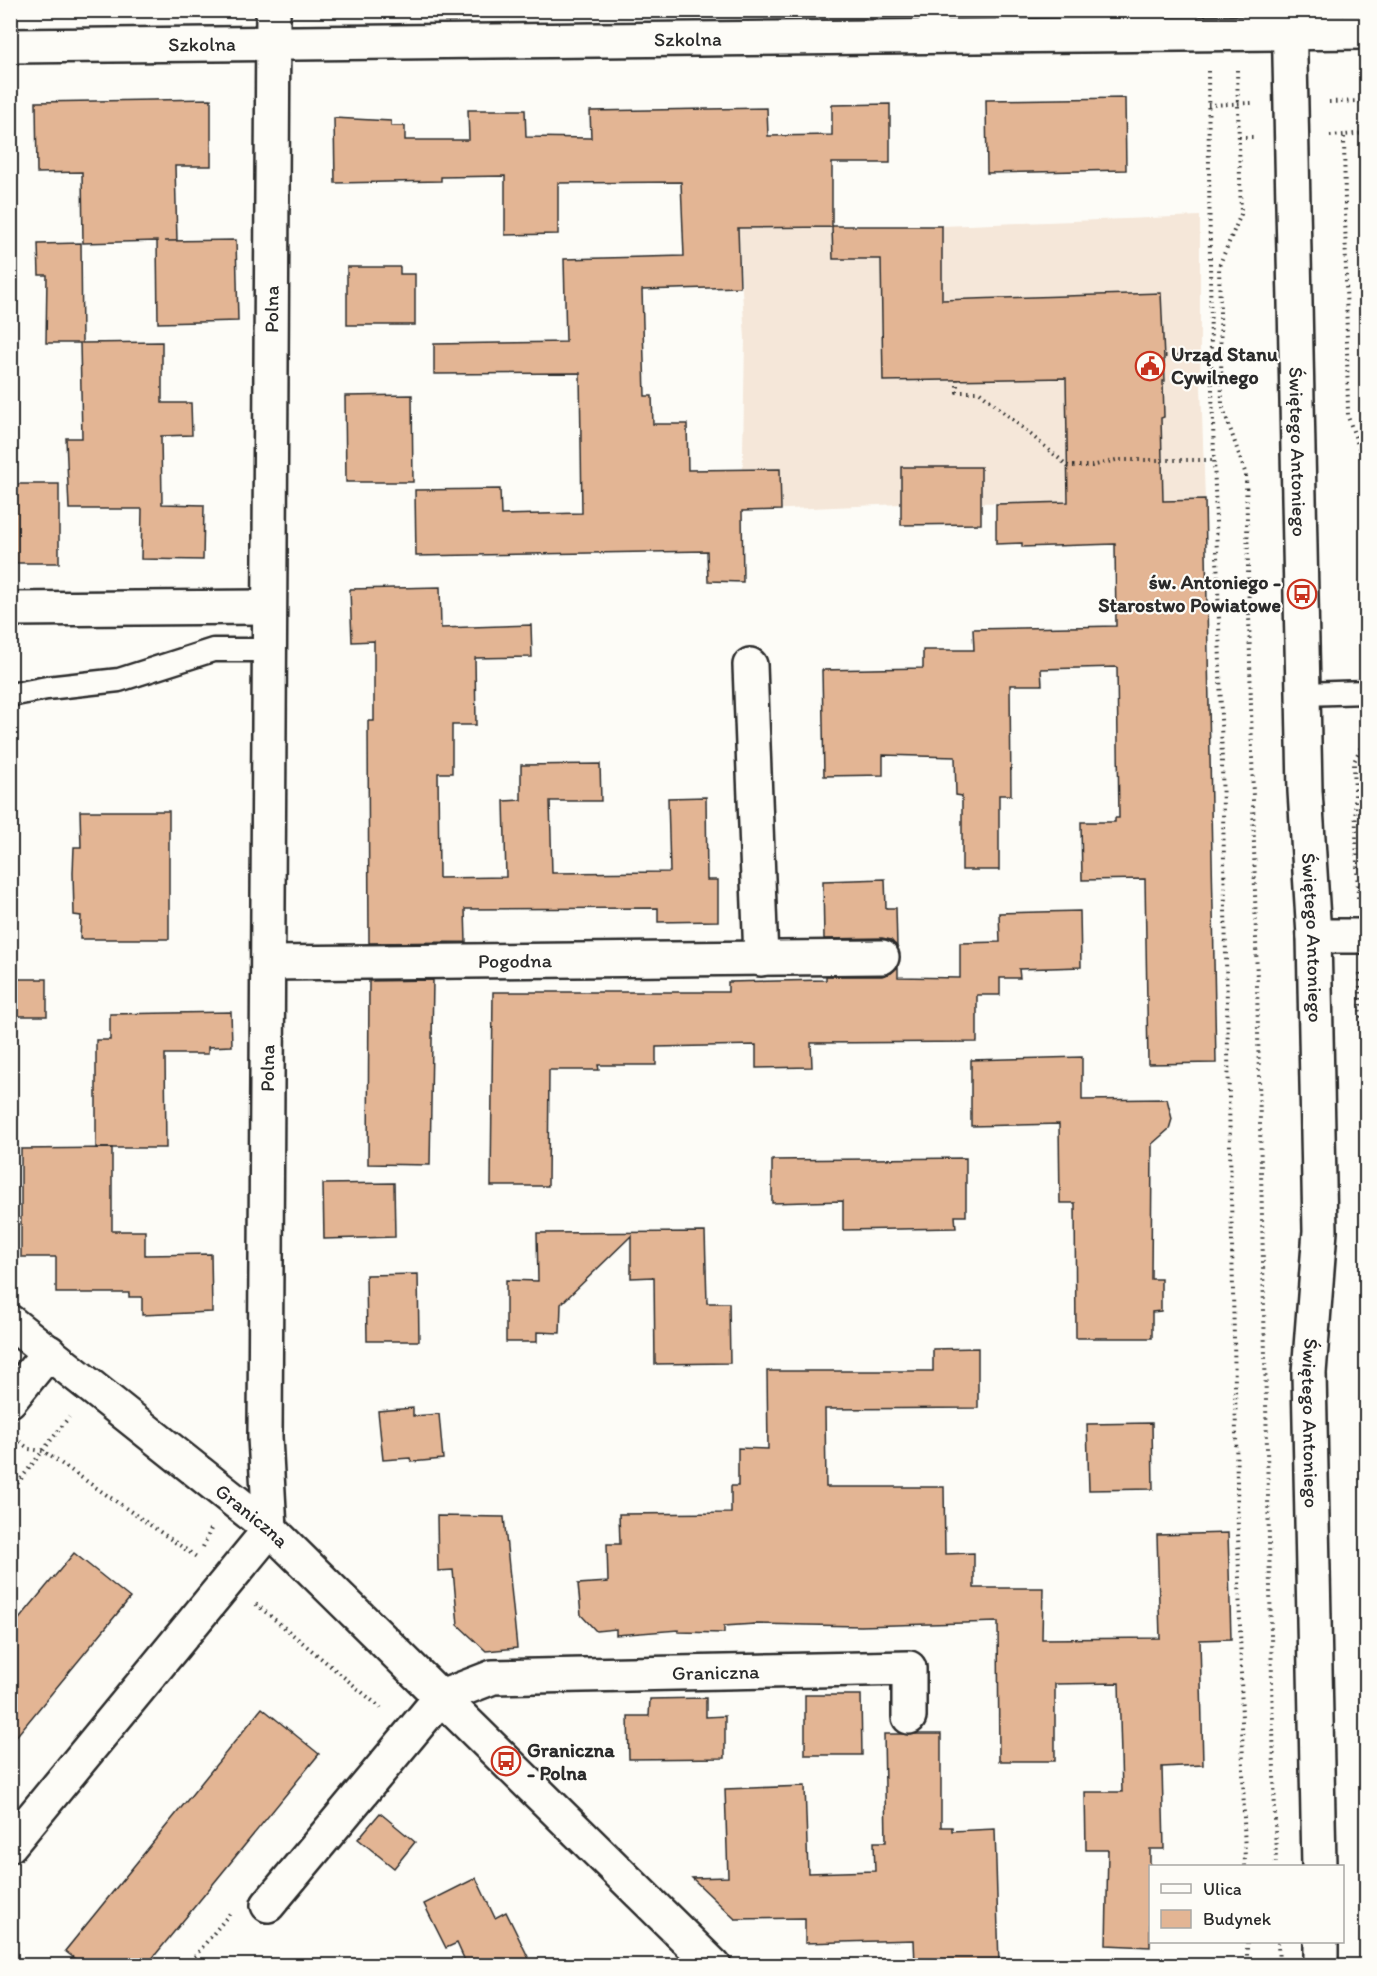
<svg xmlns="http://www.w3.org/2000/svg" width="1377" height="1976" viewBox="0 0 1377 1976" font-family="Itim,sans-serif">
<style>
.built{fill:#f5e7d9}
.green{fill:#9bdfab;stroke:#63856b;stroke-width:1.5}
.building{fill:#e3b594;stroke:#2b2b2b;stroke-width:1.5}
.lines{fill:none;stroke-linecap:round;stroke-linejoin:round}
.lane-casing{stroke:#2b2b2b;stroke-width:27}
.street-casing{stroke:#2b2b2b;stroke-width:38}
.secondary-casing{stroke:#2b2b2b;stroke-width:38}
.path{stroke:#2b2b2b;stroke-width:4;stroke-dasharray:1.5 4.5;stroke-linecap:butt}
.lane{stroke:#fdfcf7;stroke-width:22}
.street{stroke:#fdfcf7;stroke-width:33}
.secondary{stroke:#fdfcf7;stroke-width:33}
.labels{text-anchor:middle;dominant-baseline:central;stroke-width:4.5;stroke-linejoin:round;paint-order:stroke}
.street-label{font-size:20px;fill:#2b2b2b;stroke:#fdfcf7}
.poi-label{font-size:20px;font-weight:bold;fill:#2b2b2b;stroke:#fdfcf7;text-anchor:start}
</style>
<rect width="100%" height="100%" fill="#fdfcf7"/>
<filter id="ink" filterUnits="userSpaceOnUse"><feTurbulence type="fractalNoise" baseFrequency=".0167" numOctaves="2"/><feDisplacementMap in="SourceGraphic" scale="12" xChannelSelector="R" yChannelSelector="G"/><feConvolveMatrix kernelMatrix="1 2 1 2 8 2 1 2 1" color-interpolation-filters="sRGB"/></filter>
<g filter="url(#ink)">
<!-- built -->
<path class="built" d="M1200 216V356L1205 500 901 504 742 511 745 338 738 228 942 226Z"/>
<!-- green -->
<path class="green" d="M312 11H967L313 13Z"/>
<!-- building -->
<g class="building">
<path d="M1125 98 1126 170 987 173 986 100Z"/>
<path d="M211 99V166H175L177 241H165L236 240 238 321 158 323 157 241 83 243 82 172 37 173 36 102Z"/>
<path d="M890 104V163H832V226H942V300L1161 293 1165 381H1163L1164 417 1161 418 1163 501 1205 500 1216 1063 1148 1064 1145 879 1082 880 1081 822H1115V818H1119L1117 667 1041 669 1042 685H1010L1011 795H999V870H962V796L956 795 955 757 883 755V775L824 776 822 670 923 668V650H974L973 629 1116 626 1115 544 1022 547V543L996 544V504L1068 502 1066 378 883 381 881 259H833L832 227 738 228 740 287 642 290 645 396H652L653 424H687L688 470 780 469 781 510 742 511 743 582 708 581 707 551 416 556 415 490 500 489 501 515 582 513 580 373 434 374V344L566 342 564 259 684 256 681 182 558 183V234L505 235V176L441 177V181L335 183 334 118 391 121V126H405V140H469L468 110H525L526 137 591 138 590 111 767 108 768 136 832 135V105Z"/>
<path d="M81 243 82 343 162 342V403H191L192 435 161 436 162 504 204 505 203 560 141 559 142 509H69L66 438H82L80 343H46L47 275H39L38 244Z"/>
<path d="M347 267H400V274H415V325H347Z"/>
<path d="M412 395 413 482H346L345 396Z"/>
<path d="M901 467H981V524L901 525Z"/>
<rect x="10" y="484" width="49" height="79"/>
<path d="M440 587 441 628 531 625 532 657 475 658 476 725H452V773H438L439 878 506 877 504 801 521 800V765L600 764 601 801H550L552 873 670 872 668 798 706 797 707 880H718V921L658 922V908L465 909 466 942 369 943 368 721H374V641L352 642 350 589Z"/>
<path d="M80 811H169V939H80L81 916 74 915 73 873 74 847H81Z"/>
<path d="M885 879 886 908H896L897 947 891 940 882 938 824 939 823 881Z"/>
<path d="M1080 911 1081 967 1019 969 1020 978H1000V995H977V1042L811 1043 812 1067 756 1068V1045L656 1047V1065H598L599 1070H549L548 1186H491L493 992H728V982L826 980V976H882L891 973 898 967V977L960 978V943L1000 942 999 913Z"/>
<rect x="10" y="979" width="37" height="37"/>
<path d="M433 980 430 1165 368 1164 369 981Z"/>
<path d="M231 1012 232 1046 208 1047V1054H165L166 1148H96V1040H110V1014Z"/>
<path d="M1082 1057V1100L1167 1099 1172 1119 1169 1129 1152 1144 1151 1279H1161V1311L1152 1312V1338H1076L1075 1203H1060L1059 1124 971 1126V1060Z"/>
<path d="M112 1148V1231H145V1255L211 1254 212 1312 142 1315V1297H129V1293H56V1257H21V1149Z"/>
<path d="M966 1158V1216H955L956 1228 843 1230V1201L772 1203V1160Z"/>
<path d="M394 1183 395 1237 324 1239 323 1184Z"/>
<path d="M705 1232 707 1303H729L730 1363 655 1364 654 1277 631 1278V1236L561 1304 560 1333 537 1332V1342H506V1280L538 1281 537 1233Z"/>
<path d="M418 1274 419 1341H367L366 1275Z"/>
<path d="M978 1348V1408L825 1409 826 1487H944L945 1554 974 1553V1588H1043L1042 1639 1160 1638 1157 1535 1228 1533 1231 1639 1200 1640 1203 1765 1162 1767 1164 1849H1150V1947L1106 1945 1108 1850H1086L1085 1792H1122L1119 1683 1055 1684V1761H999L998 1622 861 1626 755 1624 724 1626V1633L678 1632V1630L616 1635V1629L596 1631 581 1615 578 1584 608 1582 607 1544H620L619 1514 731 1513V1486H738V1448L768 1449 767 1371H933V1349Z"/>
<path d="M413 1408V1416L439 1414 443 1459 411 1462 410 1458 383 1460 378 1411Z"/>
<path d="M1152 1423 1153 1489 1089 1490 1087 1424Z"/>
<path d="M437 1516 504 1517 517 1648 486 1651 458 1625 453 1570 438 1571Z"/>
<path d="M74 1553 130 1598 10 1744V1630Z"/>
<path d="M805 1695H861L862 1755H805Z"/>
<path d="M706 1698V1717L725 1716V1758L629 1759 628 1716H649L650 1699Z"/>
<path d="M262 1708 319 1754 147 1965H83L65 1951Z"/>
<path d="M884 1734H941V1827H952V1831L995 1829 999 1965H915L914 1940 805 1943V1918L735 1919 692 1878 728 1877 725 1789 805 1786 808 1873 875 1871 874 1842H886Z"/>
<path d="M380 1813 415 1842 394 1868 358 1839Z"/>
<path d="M476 1878 495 1918 506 1912 532 1965H467L457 1943 446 1948 424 1904Z"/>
</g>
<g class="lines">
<!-- lane casing -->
<g class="lane-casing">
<g id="lane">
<path d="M1304 694 1366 692"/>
<path d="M10 695 47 688 119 680 213 650H270"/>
</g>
</g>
<!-- street casing -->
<g class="street-casing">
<g id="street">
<path id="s1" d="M10 46 1366 32"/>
<path d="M10 609 269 607"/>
<path d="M750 665 761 959"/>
<path d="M1314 936H1366"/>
<path id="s2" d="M269 963 882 957"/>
<path id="s3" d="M10 1322 270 1529 714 1966"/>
<path d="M10 1400 49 1352"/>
<path id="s4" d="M10 1845 270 1529 265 1437 273 10"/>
<path id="s5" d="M268 1905 441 1697 493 1677 909 1668V1717"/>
</g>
</g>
<!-- secondary casing -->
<g class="secondary-casing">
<g id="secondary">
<path id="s6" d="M1289 10 1305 791 1314 936 1320 1231 1309 1373 1319 1866"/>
<path d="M1321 1942V1966"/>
</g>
</g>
<!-- path -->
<g class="path">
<path d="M1365 68 1366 127"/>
<path d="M1237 70 1241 214 1219 266 1222 405 1246 475 1276 1866"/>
<path d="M1208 71 1211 356 1219 621 1245 1866"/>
<path d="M1329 102 1366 101"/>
<path d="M1208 105 1252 103"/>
<path d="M1366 133 1344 135 1348 417 1366 467"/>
<path d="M1330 136 1344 135"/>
<path d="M1239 137H1254"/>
<path d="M1165 356H1211"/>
<path d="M957 379V392H980L1068 466H1092L1116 460H1215"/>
<path d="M1358 898 1354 762 1366 736"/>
<path d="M1360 974 1366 1266"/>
<path d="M15 1438 29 1449 43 1451 198 1558"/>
<path d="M10 1493 69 1417"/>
<path d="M203 1547 211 1529"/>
<path d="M256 1604 381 1708"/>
<path d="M1247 1942V1966"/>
<path d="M1278 1942 1279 1966"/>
<path d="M187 1966 231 1912"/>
</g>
<!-- lane -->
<use href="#lane" class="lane"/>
<!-- street -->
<use href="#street" class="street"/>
<!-- secondary -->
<use href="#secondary" class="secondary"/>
</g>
</g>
<!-- icons -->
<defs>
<g id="civic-ring" transform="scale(1.5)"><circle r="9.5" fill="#fdfcf7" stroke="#c8321e" stroke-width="1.5"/><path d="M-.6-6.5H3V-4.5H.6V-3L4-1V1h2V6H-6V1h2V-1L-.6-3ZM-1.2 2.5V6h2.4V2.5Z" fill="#c8321e"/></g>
<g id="bus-ring" transform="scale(1.5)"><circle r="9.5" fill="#fdfcf7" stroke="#c8321e" stroke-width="1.5"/><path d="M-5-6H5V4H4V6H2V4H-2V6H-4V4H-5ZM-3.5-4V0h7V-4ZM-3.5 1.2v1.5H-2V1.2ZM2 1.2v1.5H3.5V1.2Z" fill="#c8321e"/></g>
</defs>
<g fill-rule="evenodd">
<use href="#civic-ring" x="1150" y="366"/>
<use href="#bus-ring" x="1302" y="594"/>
<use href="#bus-ring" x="506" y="1761"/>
</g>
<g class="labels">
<!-- street labels -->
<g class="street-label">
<text stroke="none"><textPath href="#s1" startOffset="678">Szkolna</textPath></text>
<text stroke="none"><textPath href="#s1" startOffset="192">Szkolna</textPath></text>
<text stroke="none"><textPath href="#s4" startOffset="1629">Polna</textPath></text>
<text stroke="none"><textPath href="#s6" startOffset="442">Świętego Antoniego</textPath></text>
<text stroke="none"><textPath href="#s6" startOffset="928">Świętego Antoniego</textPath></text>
<text stroke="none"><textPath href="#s2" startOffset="246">Pogodna</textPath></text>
<text stroke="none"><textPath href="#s4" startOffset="870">Polna</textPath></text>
<text stroke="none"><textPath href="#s6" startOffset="1414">Świętego Antoniego</textPath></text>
<text stroke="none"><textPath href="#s3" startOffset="310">Graniczna</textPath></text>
<text stroke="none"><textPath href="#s5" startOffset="549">Graniczna</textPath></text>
</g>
<!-- poi labels -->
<g class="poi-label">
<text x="1171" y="354">Urząd Stanu<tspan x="1171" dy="23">Cywilnego</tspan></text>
<text x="1281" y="582" text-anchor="end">św. Antoniego -<tspan x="1281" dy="23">Starostwo Powiatowe</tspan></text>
<text x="527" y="1750">Graniczna<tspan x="527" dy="23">- Polna</tspan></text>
</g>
</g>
<!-- margin -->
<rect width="1377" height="1976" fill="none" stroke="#fdfcf7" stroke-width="36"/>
<rect x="18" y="18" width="1341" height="1940" fill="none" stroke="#2b2b2b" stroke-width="2" filter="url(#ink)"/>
<!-- legend -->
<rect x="1149" y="1865" width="195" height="78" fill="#fdfcf7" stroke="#a9a8a5" stroke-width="1.5"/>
<rect x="1161" y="1884" width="30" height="9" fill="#fdfcf7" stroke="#a9a8a5" stroke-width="1.5"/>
<text x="1203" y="1895" font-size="18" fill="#2b2b2b">Ulica</text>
<rect x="1161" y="1910" width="30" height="18" fill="#e3b594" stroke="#a9a8a5" stroke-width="1.5"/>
<text x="1203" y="1925" font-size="18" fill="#2b2b2b">Budynek</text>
</svg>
